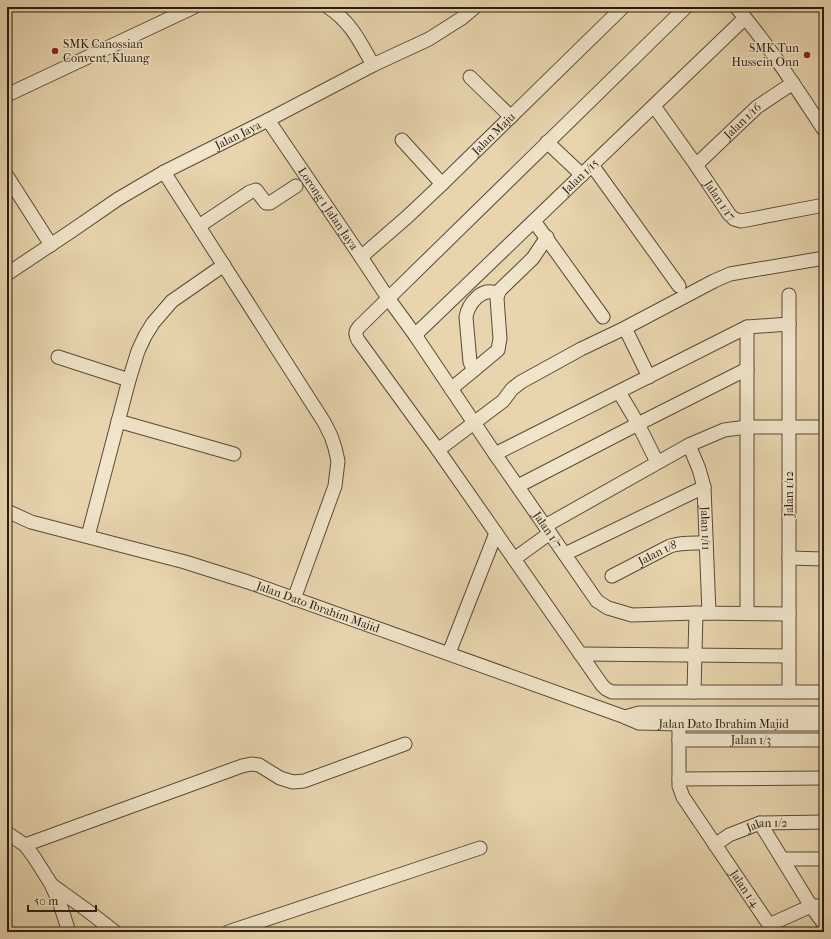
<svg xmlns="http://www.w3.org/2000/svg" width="831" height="939" viewBox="0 0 831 939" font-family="'IM FELL French Canon',serif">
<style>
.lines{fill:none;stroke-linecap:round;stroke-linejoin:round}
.minor-casing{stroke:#584b37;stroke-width:15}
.minor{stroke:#f0e4ca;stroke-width:13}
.poi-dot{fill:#8f2418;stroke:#f0e4ca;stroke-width:1.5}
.labels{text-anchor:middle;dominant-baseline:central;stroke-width:3;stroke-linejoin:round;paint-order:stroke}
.poi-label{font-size:12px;fill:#281d0f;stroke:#f0e4ca;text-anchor:start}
.street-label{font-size:12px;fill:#281d0f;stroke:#f0e4ca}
</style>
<rect width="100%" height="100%" fill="#e8d5ae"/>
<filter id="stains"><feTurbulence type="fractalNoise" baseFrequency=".005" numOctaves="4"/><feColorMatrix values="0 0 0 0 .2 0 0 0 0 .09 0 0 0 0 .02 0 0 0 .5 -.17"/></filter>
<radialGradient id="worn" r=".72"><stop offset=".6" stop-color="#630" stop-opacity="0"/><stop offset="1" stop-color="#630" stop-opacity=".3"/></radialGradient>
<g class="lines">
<!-- minor casing -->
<g class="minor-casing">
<g id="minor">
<path d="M328 7C351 22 360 42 373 65"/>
<path d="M686 7 359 327C355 332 355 334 358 340L438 450 602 685 606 689 612 692H824"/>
<path d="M736 7C769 45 796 88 824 130"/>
<path d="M470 77 511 117"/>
<path d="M7 95 194 7"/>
<path id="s1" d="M654 106 696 165 729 214 734 219 741 221 824 205"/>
<path id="s2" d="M268 120 361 257 388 298 415 335 495 454 597 601 608 608 632 615 696 613 789 614"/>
<path d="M402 140 442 184"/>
<path d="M547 142 582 175"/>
<path d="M592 165 679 286"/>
<path id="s3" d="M696 165 757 107 793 83"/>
<path d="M164 172 324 422 331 436 335 448 338 461 335 486 294 599"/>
<path d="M7 176 51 245"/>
<path d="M534 221 603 317"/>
<path d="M199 226 250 192 256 190 266 203H270L296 186"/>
<path id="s4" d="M361 257 407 217 442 184 623 7"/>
<path id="s5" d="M7 274 70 232 118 199 164 172 268 120 373 65 429 39 462 18 475 7"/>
<path d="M747 327V613"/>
<path d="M625 328 649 377"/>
<path id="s6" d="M415 335 745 18"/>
<path d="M58 357 129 380"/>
<path d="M474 370 470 362 466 317C468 304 483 285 498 294"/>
<path d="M451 389 498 350 499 344 500 339 497 298 498 294 500 290 533 258 547 237"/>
<path d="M619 392 638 424 657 462"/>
<path d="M118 421 234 454"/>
<path id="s7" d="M689 445 699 469 704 487 709 613"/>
<path d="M438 450 503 401 512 389 521 382 581 349 625 328 714 281 730 274 824 258"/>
<path d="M495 454 747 327 789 324"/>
<path d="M518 486 638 424 747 369"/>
<path id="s8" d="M7 511 31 522 185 562 248 582 625 717 639 723 679 724H824"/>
<path d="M545 526 689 445 724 430 747 427H824"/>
<path d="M88 536 129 380 138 351 145 336 153 323 172 301 224 265"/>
<path d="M565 554 704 487"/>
<path d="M789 558 824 559"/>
<path d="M514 559 550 533"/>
<path id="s9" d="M612 576 670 546C682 542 693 543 706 543"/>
<path d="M449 653 496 533"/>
<path d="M580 654 789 656"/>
<path d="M694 692 696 613"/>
<path d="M789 692V295"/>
<path d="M625 717 639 713H824"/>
<path id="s10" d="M679 724V786L683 797 774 932"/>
<path id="s11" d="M679 740H824"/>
<path d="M679 779 824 778"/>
<path d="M760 823 811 906 824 924"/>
<path d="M7 833 25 845 34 857 51 884 60 904 69 932"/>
<path d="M25 845 242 766 251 764 259 765 280 778 293 782 304 781 405 744"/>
<path id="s12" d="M715 845 729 835 760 823 824 822"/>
<path d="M782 859H824"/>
<path d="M52 885 88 911 115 932"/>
<path d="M769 925 811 906H824"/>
<path d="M228 932 480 848"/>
</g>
</g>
<!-- minor -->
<use href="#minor" class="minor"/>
</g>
<!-- markers -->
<g class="poi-dot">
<circle cx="55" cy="51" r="4"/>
<circle cx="807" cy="55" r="4"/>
</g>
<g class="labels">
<!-- poi labels -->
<g class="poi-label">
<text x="63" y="44">SMK Canossian<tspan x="63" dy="14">Convent, Kluang</tspan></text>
<text x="799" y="48" text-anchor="end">SMK Tun<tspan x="799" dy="14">Hussein Onn</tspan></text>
</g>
<!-- street labels -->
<g class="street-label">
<text stroke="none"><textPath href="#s3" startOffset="64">Jalan 1/16</textPath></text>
<text stroke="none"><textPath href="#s4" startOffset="181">Jalan Maju</textPath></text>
<text stroke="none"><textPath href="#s5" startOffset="270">Jalan Jaya</textPath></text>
<text stroke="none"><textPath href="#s6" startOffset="229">Jalan 1/15</textPath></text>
<text stroke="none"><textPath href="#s1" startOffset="115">Jalan 1/17</textPath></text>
<text stroke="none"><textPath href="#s2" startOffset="107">Lorong 1 Jalan Jaya</textPath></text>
<text transform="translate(789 494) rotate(-90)">Jalan 1/12</text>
<text stroke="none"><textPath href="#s7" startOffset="86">Jalan 1/11</textPath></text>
<text stroke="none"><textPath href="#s2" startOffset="496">Jalan 1/7</textPath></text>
<text stroke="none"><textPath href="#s9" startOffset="51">Jalan 1/8</textPath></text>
<text stroke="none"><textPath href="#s8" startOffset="326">Jalan Dato Ibrahim Majid</textPath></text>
<text stroke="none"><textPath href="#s8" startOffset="752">Jalan Dato Ibrahim Majid</textPath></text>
<text stroke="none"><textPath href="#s11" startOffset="72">Jalan 1/3</textPath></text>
<text stroke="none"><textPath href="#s12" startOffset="57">Jalan 1/2</textPath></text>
<text stroke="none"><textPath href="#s10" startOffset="184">Jalan 1/4</textPath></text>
</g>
</g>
<!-- margin -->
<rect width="831" height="939" fill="none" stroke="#e8d5ae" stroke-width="24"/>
<rect x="8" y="8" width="815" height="923" fill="none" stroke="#281d0f" stroke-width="2"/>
<rect x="12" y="12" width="807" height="915" fill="none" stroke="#281d0f"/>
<!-- scale -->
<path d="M28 905v6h68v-6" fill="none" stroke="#281d0f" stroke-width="2"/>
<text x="34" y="905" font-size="12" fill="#281d0f" stroke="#f0e4ca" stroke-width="3" paint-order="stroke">50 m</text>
<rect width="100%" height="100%" filter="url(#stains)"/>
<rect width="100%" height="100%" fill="url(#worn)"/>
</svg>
